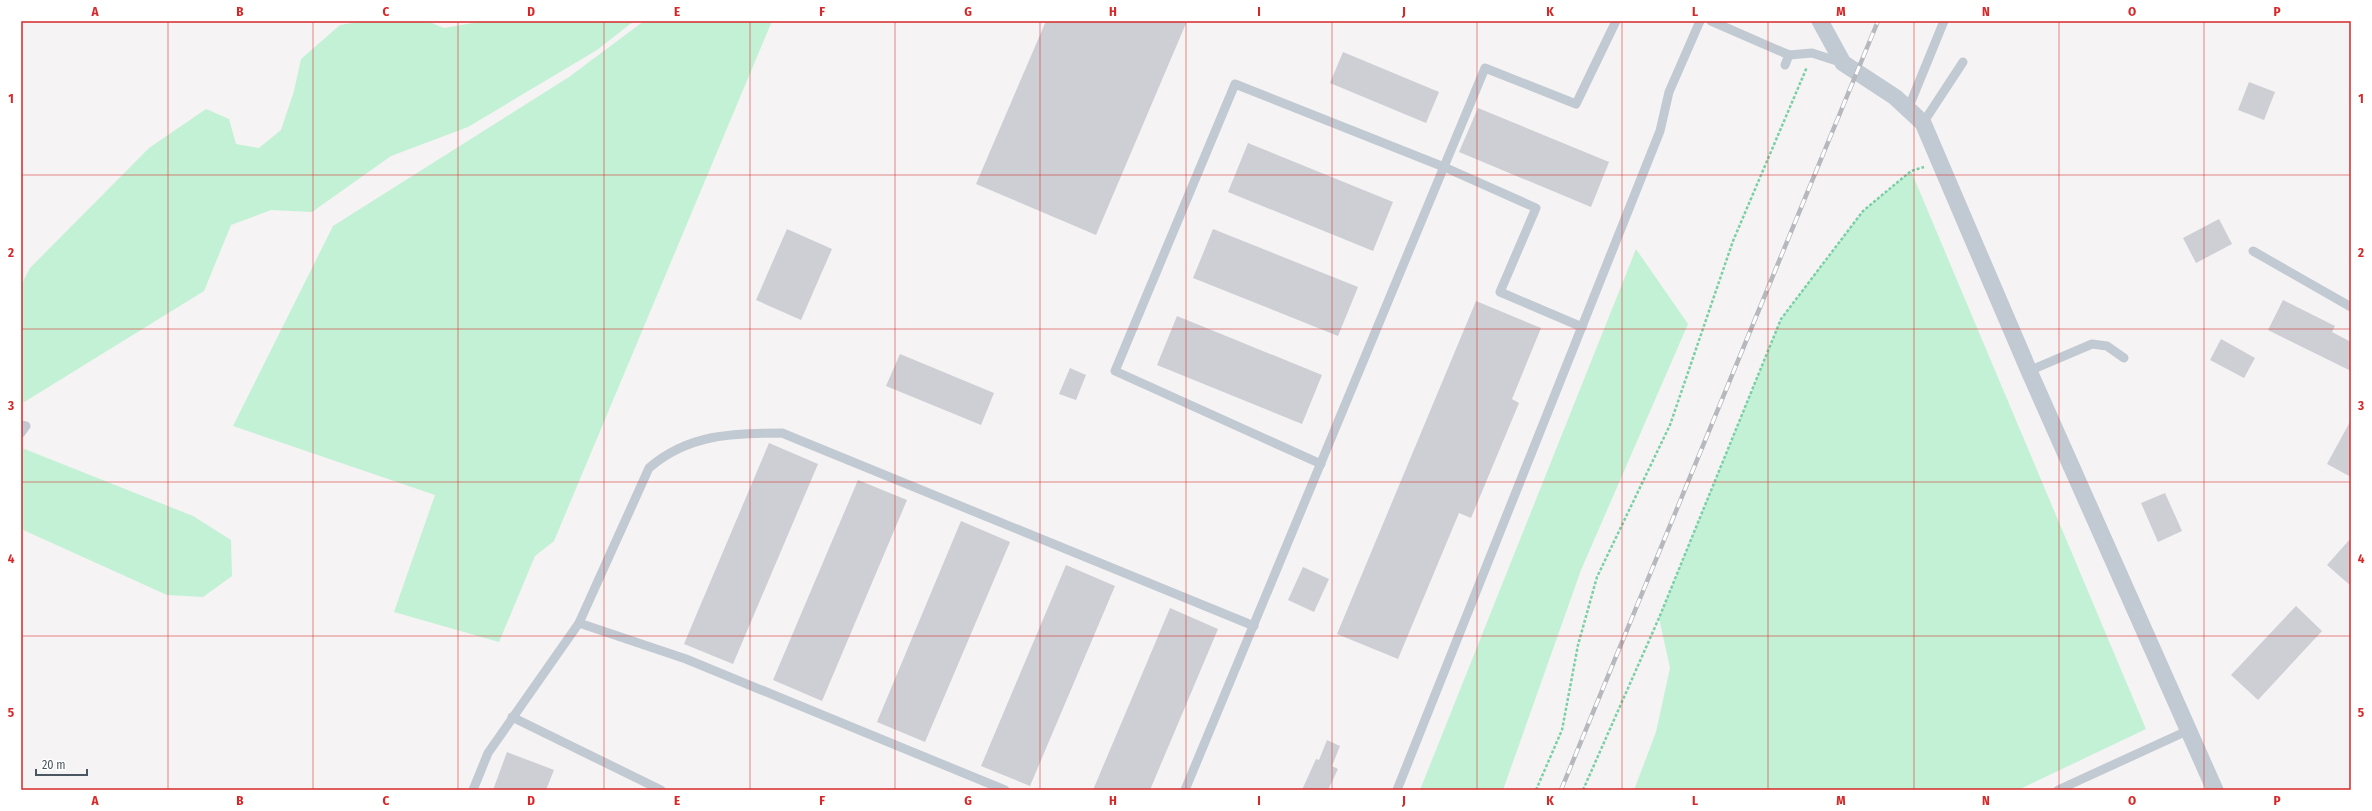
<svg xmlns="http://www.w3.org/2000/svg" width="2372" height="811" viewBox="0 0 2372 811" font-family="'Fira Sans Condensed',sans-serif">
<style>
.green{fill:#c3f1d5}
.building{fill:#cdcfd5}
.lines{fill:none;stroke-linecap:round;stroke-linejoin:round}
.path{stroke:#7ad0a6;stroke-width:2.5;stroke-dasharray:3 2;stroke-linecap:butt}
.service{stroke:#c1cad2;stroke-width:9}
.minor{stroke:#c1cad2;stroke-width:17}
.rail-casing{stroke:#b5b8bd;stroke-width:4.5}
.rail{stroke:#fff;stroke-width:3;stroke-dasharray:9;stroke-linecap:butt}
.grid{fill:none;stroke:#d62828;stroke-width:1;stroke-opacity:0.55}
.neatline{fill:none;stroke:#d62828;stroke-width:1.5}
.grid-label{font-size:13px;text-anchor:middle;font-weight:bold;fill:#d62828}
</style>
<rect width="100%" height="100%" fill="#f5f3f3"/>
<!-- green -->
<g class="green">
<path d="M365 21H427L444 28 484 21H634L597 50 468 127 391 156 312 212 271 210 231 225 204 291 21 404V285L30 268 149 148 206 109 229 119 236 144 259 148 281 130 294 91 301 59 340 25Z"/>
<path d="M644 21H772L554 541 535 556 499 642 394 612 435 495 233 426 333 226 569 77Z"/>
<path d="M1911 171 2146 729 2018 790H1634L1656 732 1670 668 1659 618 1781 319 1863 211Z"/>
<path d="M1636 249 1688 324 1581 570 1503 790H1420Z"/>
<path d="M22 448 193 516 231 540 232 576 203 597 167 595 21 529Z"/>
</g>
<!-- building -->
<g class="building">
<path d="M1046 21H1187L1096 235 976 184Z"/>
<path d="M1343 52 1439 92 1426 123 1330 83Z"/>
<path d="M2249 82 2275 92 2264 120 2238 110Z"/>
<path d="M1478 108 1609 162 1591 207 1459 152Z"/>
<path d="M1248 143 1393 202 1373 251 1228 192Z"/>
<path d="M2219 219 2232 244 2196 263 2183 238Z"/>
<path d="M787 229 832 249 801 320 756 300Z"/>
<path d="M1213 229 1358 287 1338 336 1193 278Z"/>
<path d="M2283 300 2335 326 2332 332 2351 342V371L2268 330Z"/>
<path d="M1476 301 1541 328 1512 399 1519 403 1471 518 1459 513 1398 659 1337 634Z"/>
<path d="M1177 316 1322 375 1302 424 1157 365Z"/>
<path d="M2221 339 2255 358 2244 378 2210 360Z"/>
<path d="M900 354 994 393 981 425 886 386Z"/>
<path d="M1070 368 1086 375 1076 400 1059 394Z"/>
<path d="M2351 420V477L2327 464Z"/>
<path d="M769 443 818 464 733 664 684 644Z"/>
<path d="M858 480 907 500 822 701 773 680Z"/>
<path d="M2165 493 2182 531 2158 542 2141 503Z"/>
<path d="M961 521 1010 542 925 742 877 722Z"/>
<path d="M2351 538V586L2327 565Z"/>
<path d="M1066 565 1115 586 1030 786 981 766Z"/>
<path d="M1303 567 1329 579 1314 612 1288 600Z"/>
<path d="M2296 606 2322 631 2258 700 2231 675Z"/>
<path d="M1170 608 1218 629 1150 790H1093Z"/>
<path d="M1327 740 1340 746 1332 766 1338 769 1328 790H1302L1316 759 1319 760Z"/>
<path d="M507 752 554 770 546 790H493Z"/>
</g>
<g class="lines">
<!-- path -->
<g class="path">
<path d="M1536 790 1562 730 1578 645 1597 577 1670 425 1733 241 1807 67"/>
<path d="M1583 790 1659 618 1781 319 1863 211 1911 171 1924 167"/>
</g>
<!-- service -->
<g class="service">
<path d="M1711 21 1789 55 1812 53 1843 63"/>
<path d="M1785 65 1789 55"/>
<path d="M1908 109 1944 21"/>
<path d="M1923 123 1963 62"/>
<path d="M2253 251 2351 307"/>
<path d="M2029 371 2092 344 2107 346 2124 358"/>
<path d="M21 425 26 426 21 433"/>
<path d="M1321 464 1115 371 1235 84 1444 167 1536 208 1500 292 1582 327"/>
<path d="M579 623 686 659 1005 790"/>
<path d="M512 717 661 790"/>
<path d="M473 790 488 753 579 623 649 468C688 434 733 433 782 433L1254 626"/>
<path d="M1185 790 1485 68 1576 104 1616 21"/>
<path d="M1397 790 1660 131 1669 92 1700 21"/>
<path d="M2058 790 2189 730"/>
</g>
<!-- minor -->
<path class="minor" d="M1820 21 1843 63 1895 97 1923 123 2029 371 2215 790"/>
<!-- rail casing -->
<g class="rail-casing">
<path id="rail" d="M1561 790 1878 21"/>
</g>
<!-- rail -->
<use href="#rail" class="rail"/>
</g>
<!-- grid -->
<path class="grid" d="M168 21V790M313 21V790M458 21V790M604 21V790M750 21V790M895 21V790M1040 21V790M1186 21V790M1332 21V790M1477 21V790M1622 21V790M1768 21V790M1914 21V790M2059 21V790M2204 21V790M21 175H2351M21 329H2351M21 482H2351M21 636H2351"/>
<!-- border -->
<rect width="2372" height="811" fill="none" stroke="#ffffff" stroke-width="44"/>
<!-- scale -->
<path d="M36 769v6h51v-6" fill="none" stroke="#4a5661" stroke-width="2"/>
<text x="42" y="769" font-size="12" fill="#4a5661" stroke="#ffffff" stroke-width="3" paint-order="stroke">20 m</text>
<rect x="22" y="22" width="2328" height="767" class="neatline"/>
<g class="grid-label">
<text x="95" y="16">A</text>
<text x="240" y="16">B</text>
<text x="386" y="16">C</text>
<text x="531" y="16">D</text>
<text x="677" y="16">E</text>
<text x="822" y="16">F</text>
<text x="968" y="16">G</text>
<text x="1113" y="16">H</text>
<text x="1259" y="16">I</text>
<text x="1404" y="16">J</text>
<text x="1550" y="16">K</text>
<text x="1695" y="16">L</text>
<text x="1841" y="16">M</text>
<text x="1986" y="16">N</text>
<text x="2132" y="16">O</text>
<text x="2277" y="16">P</text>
<text x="11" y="103">1</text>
<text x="2361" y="103">1</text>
<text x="11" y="257">2</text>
<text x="2361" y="257">2</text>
<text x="11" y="410">3</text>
<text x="2361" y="410">3</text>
<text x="11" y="563">4</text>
<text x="2361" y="563">4</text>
<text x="11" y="717">5</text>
<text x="2361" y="717">5</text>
<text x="95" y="805">A</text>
<text x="240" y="805">B</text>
<text x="386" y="805">C</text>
<text x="531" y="805">D</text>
<text x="677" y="805">E</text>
<text x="822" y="805">F</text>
<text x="968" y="805">G</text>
<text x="1113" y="805">H</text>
<text x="1259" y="805">I</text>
<text x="1404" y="805">J</text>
<text x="1550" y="805">K</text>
<text x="1695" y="805">L</text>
<text x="1841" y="805">M</text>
<text x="1986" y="805">N</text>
<text x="2132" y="805">O</text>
<text x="2277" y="805">P</text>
</g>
</svg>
